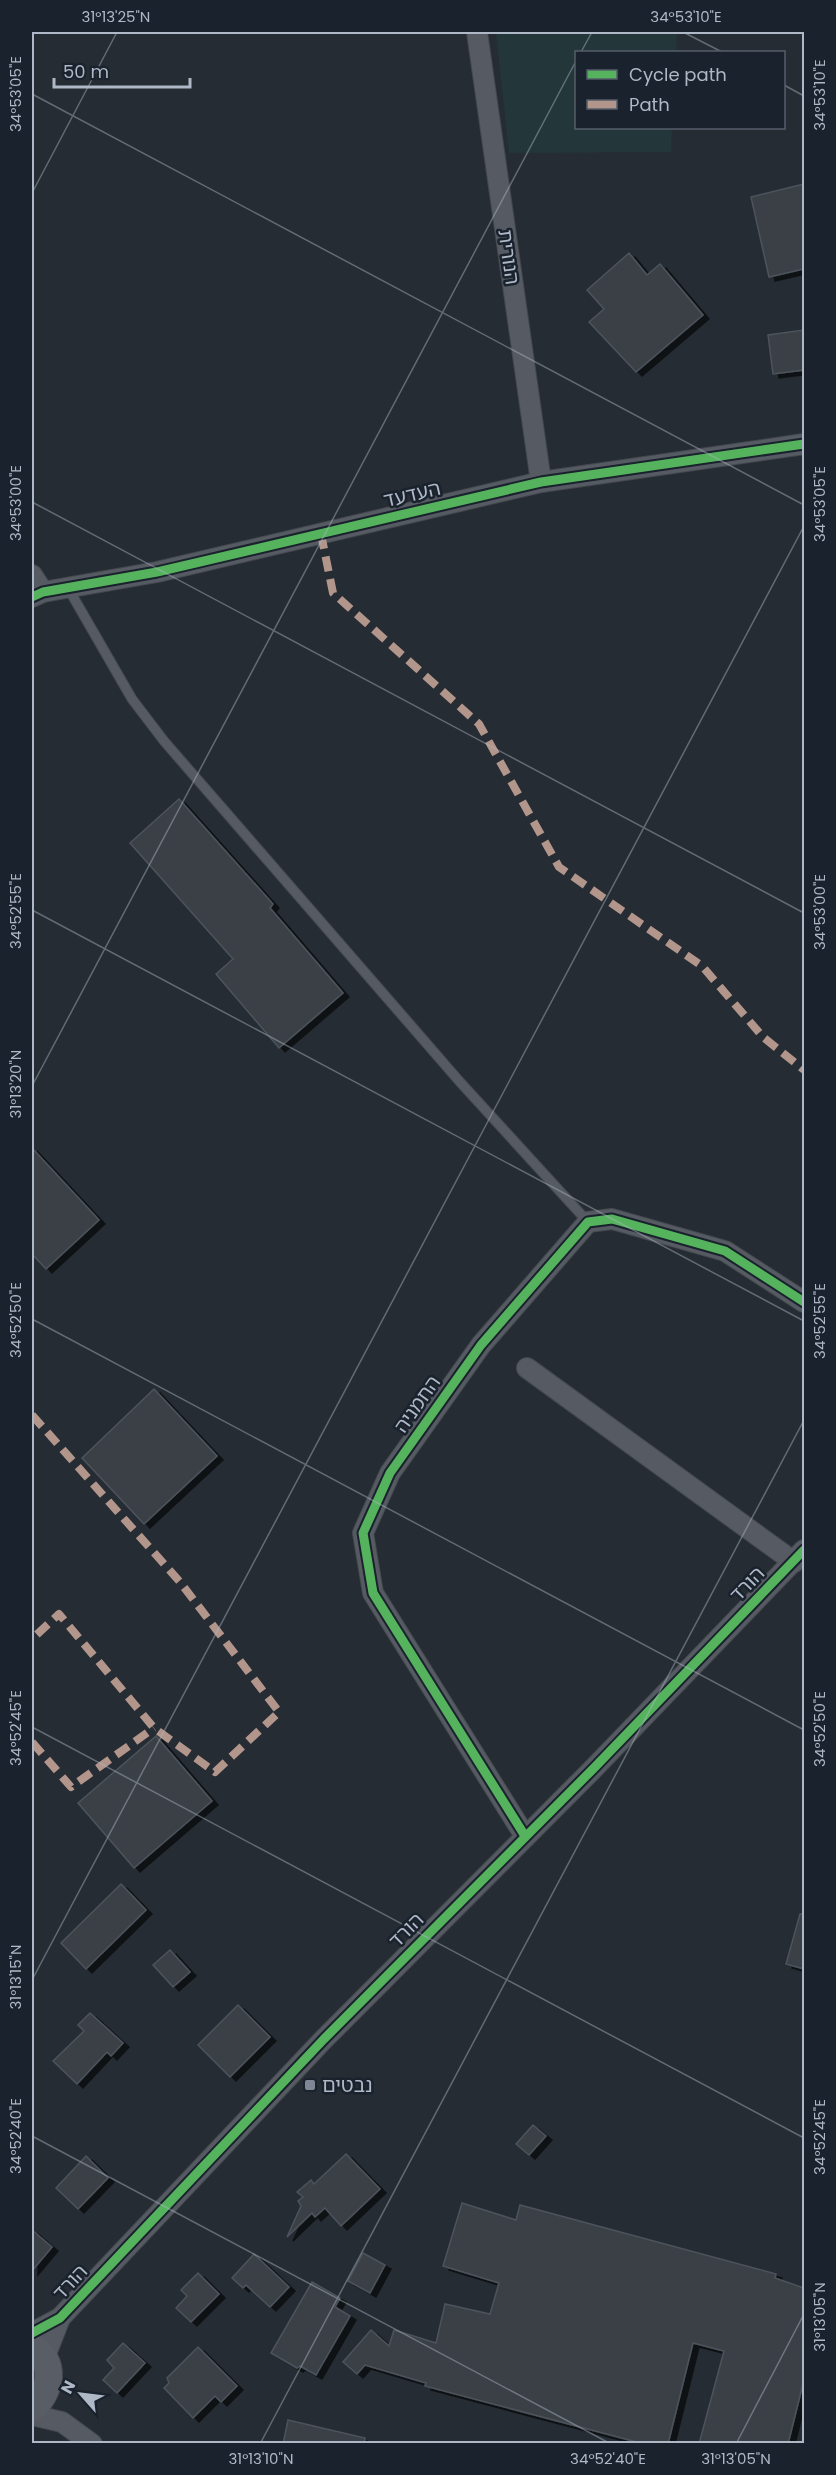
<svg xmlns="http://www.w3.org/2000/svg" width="836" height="2475" viewBox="0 0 836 2475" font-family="Poppins,'Noto Sans Hebrew',sans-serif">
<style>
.green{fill:#233639}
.building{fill:#3b4147;stroke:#4d535b;stroke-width:1.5;filter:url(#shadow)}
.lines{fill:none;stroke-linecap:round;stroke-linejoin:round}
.lane-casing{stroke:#44484e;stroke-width:11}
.street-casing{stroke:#44484e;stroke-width:22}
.secondary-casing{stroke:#44484e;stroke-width:29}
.lane{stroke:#565a62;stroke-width:9}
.street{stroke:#565a62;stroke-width:20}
.secondary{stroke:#595e66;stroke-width:27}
.quiet{stroke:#b2968c;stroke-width:8;stroke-dasharray:15 8;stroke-linecap:butt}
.cycleway-casing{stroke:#19222d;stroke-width:13}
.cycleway{stroke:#56b35d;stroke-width:9}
.ticks{fill:none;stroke:#aeb8c6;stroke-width:1.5;stroke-opacity:0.45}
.poi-dot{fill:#7e8793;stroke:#19222d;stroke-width:2}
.labels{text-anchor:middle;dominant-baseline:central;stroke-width:5;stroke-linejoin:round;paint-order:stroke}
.street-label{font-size:20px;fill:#aeb8c6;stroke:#19222d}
.poi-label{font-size:20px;fill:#aeb8c6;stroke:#19222d;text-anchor:start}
.neatline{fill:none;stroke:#aeb8c6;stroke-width:2}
.ticks-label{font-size:15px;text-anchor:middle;fill:#aeb8c6}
</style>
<defs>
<filter id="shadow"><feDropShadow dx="6" dy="4" stdDeviation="0" flood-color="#0009"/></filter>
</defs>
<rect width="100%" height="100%" fill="#262c33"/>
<!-- green -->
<path class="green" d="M496 32H677L676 52H576V128H672L671 152 509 153Z"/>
<!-- building -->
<g class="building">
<path d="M804 184V269L769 277 751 197Z"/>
<path d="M629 253 647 275 660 264 703 315 636 372 589 322 604 309 587 290Z"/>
<path d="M804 330V370L773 374 768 335Z"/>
<path d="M179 799 273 904 270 908 343 993 279 1048 216 974 233 959 130 843Z"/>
<path d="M32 1148 99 1220 46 1269 32 1254Z"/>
<path d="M154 1389 217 1456 144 1524 82 1458Z"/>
<path d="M156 1736 212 1801 134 1868 78 1803Z"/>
<path d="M121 1884 146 1910 86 1969 61 1943Z"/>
<path d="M800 1914H804V1969L786 1964Z"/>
<path d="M170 1950 190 1972 173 1987 153 1965Z"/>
<path d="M238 2005 270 2037 230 2077 198 2045Z"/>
<path d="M90 2013 123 2043 111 2056 107 2052 77 2084 53 2061 84 2031 78 2025Z"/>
<path d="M533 2125 546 2136 529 2155 516 2144Z"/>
<path d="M346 2154 380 2189 341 2226 325 2208 315 2217 312 2213 287 2237 301 2206 298 2201 303 2197 297 2192 311 2180 314 2184Z"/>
<path d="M86 2156 108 2178 78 2209 56 2188Z"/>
<path d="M462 2203 516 2220 520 2205 776 2274 775 2278 804 2288V2380L788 2444H699L724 2351 693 2343 668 2444H644L425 2386 426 2383 365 2365 357 2374 343 2362 371 2330 389 2346 394 2330 436 2343 445 2304 490 2314 499 2283 443 2266Z"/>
<path d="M32 2230 52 2247 32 2271Z"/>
<path d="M363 2253 385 2265 370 2293 348 2281Z"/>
<path d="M254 2254 289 2287 270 2307 246 2285 243 2288 232 2278Z"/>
<path d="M198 2273 219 2294 191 2322 176 2308 187 2296 181 2290Z"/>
<path d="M312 2282 340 2298 335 2307 350 2316 316 2375 300 2366 297 2368 271 2353Z"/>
<path d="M123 2343 145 2363 117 2393 103 2380 114 2368 107 2360Z"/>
<path d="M198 2347 237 2386 221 2402 215 2396 193 2418 164 2388 169 2383 167 2378Z"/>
<path d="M288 2420 365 2438 364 2444H283Z"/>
</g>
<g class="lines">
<!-- lane casing -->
<g class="lane-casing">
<path id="lane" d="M68 588 132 699 164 741 460 1082 588 1222"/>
</g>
<!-- street casing -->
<g class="street-casing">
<g id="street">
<path d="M477 32 541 482"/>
<path d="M32 575 43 592"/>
<path d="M32 597 43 592 157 572 541 482 804 444"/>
<path d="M527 1368 794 1562"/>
<path d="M525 1836 373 1593 363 1533 390 1473 481 1345 588 1222 612 1219 725 1251 804 1302"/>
<path d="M32 2333 60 2318 324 2039 594 1768 804 1550"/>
<path d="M44 2359 60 2318"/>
<path d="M32 2415 62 2422 92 2444"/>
</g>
</g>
<!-- secondary casing -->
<g class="secondary-casing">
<path id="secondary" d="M32 2348C57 2361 51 2392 32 2408"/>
</g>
<!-- lane -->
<use href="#lane" class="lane"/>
<!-- street -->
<use href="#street" class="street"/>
<!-- secondary -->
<use href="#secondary" class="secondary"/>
<!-- quiet -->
<g class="quiet">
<path d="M321 534 333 593 479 724 559 867 702 966 763 1037 804 1070"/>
<path d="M32 1415 180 1582 279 1712 215 1772 154 1728 59 1614 32 1639"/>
<path d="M32 1742 71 1787 154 1728"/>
</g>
<!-- cycleway casing -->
<g class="cycleway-casing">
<g id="cycleway">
<path d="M32 597 43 592 157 572 541 482 804 444"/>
<path d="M525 1836 373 1593 363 1533 390 1473 481 1345 588 1222 612 1219 725 1251 804 1302"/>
<path d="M32 2333 60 2318 324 2039 594 1768 804 1550"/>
</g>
</g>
<!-- cycleway -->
<use href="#cycleway" class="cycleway"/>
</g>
<!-- ticks -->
<path class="ticks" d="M683 32 722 52M581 52 592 32M784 85 804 96M32 94 804 505M32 193 117 32M32 502 804 913M32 910 804 1321M32 1086 576 61M32 1319 804 1730M32 1727 804 2138M32 1980 804 526M32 2136 611 2444M260 2444 804 1420M736 2444 804 2314"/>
<!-- markers -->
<rect class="poi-dot" x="304" y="2079" width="12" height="12" rx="3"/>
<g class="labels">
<!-- street labels -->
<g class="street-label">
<text transform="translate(509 257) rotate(82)">הנורית</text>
<text transform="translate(412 494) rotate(-13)">העדעד</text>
<text transform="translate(417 1404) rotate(-55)">החמניה</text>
<text transform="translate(747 1584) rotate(-46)">הורד</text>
<text transform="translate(406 1930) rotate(-45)">הורד</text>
<text transform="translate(70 2282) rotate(-47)">הורד</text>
</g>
<!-- poi labels -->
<g class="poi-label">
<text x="322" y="2085">נבטים</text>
</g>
</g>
<!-- border -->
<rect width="836" height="2475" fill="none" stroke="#19222d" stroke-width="66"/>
<!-- legend -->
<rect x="575" y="51" width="210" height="78" fill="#19222d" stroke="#555e6a" stroke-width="1.5"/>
<rect x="587" y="70" width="30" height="9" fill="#56b35d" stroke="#555e6a" stroke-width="1.5"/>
<text x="629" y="81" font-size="18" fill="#aeb8c6">Cycle path</text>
<rect x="587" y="100" width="30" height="9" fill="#b2968c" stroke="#555e6a" stroke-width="1.5"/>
<text x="629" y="111" font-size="18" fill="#aeb8c6">Path</text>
<!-- north arrow -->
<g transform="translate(81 2394) rotate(298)" stroke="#19222d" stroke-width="4.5" paint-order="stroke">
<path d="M0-4.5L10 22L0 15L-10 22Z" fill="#aeb8c6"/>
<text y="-9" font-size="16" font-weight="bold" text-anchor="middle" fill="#aeb8c6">N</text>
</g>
<!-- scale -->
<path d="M54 78v9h136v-9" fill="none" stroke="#aeb8c6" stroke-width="3"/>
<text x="63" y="78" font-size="18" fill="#aeb8c6" stroke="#19222d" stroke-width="4.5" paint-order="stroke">50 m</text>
<rect x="33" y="33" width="770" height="2409" class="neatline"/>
<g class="ticks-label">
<text x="116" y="22">31°13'25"N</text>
<text x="686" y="22">34°53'10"E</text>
<text transform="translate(16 94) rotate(-90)" y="5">34°53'05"E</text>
<text transform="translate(820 95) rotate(-90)" y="5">34°53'10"E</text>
<text transform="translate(16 503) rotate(-90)" y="5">34°53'00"E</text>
<text transform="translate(820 504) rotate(-90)" y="5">34°53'05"E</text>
<text transform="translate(16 911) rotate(-90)" y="5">34°52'55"E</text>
<text transform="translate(820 912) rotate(-90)" y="5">34°53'00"E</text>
<text transform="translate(16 1084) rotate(-90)" y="5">31°13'20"N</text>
<text transform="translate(16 1320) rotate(-90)" y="5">34°52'50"E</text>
<text transform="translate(820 1321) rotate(-90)" y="5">34°52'55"E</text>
<text transform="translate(16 1728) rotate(-90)" y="5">34°52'45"E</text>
<text transform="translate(820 1729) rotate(-90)" y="5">34°52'50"E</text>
<text transform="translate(16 1977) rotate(-90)" y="5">31°13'15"N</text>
<text transform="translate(16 2136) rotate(-90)" y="5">34°52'40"E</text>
<text transform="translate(820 2137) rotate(-90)" y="5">34°52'45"E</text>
<text transform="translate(820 2317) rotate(-90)" y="5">31°13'05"N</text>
<text x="261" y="2464">31°13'10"N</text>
<text x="608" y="2464">34°52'40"E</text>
<text x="736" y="2464">31°13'05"N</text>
</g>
</svg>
